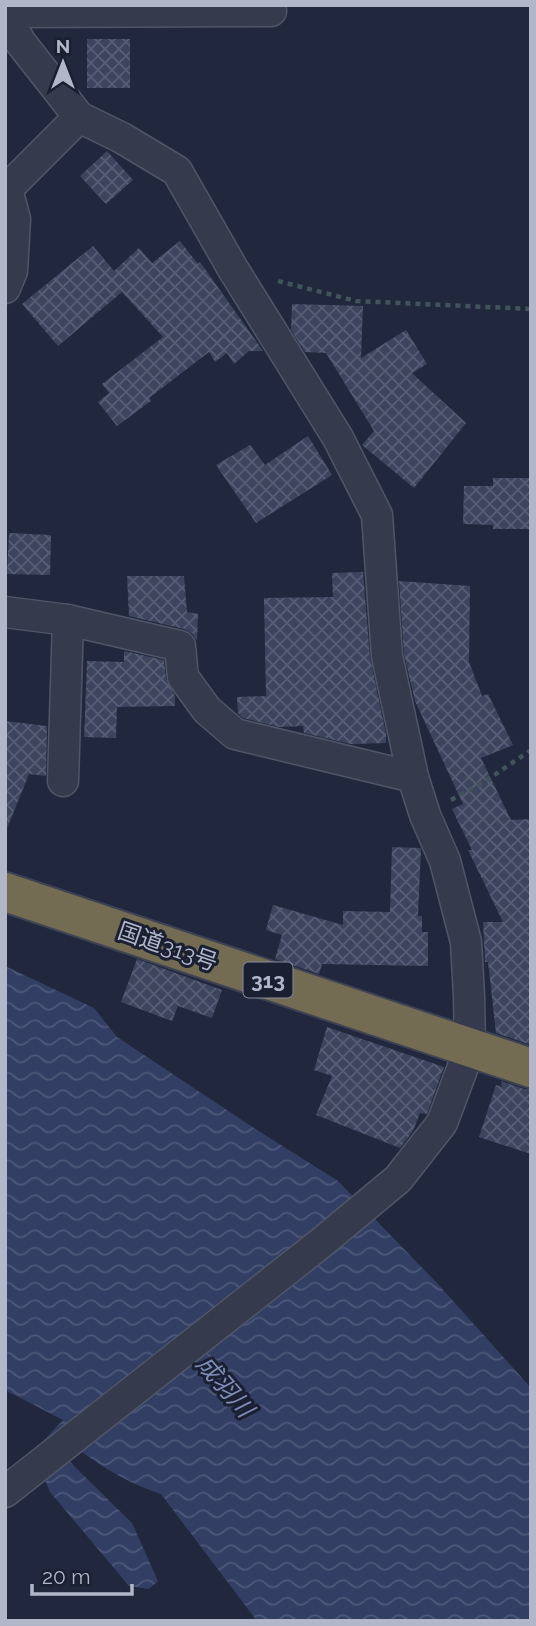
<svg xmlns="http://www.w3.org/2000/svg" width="536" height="1626" viewBox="0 0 536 1626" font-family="Raleway,'Noto Sans JP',sans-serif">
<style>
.water{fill:url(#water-waves)}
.building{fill:url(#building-cross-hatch)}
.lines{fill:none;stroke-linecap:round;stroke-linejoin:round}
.street-casing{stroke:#505668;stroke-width:33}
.highway-casing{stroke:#3d4355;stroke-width:42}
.path{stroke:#41545b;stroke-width:4.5;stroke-dasharray:5 5;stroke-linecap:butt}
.street{stroke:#353b4d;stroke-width:30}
.highway{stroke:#746c52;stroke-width:38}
.labels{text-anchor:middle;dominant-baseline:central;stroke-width:6;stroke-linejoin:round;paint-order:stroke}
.shield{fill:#1a2032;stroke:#84899c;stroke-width:2}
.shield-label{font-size:21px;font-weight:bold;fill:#b1b6c9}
.street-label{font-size:23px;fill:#b1b6c9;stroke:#1a2032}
.water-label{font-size:24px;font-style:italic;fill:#7e8cb7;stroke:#1a2032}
</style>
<defs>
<pattern id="water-waves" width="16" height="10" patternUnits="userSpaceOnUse" patternTransform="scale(1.75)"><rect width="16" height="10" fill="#323e64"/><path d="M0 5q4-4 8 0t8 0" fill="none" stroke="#4d5879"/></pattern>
<pattern id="building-cross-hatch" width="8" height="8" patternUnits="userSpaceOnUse" patternTransform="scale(1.75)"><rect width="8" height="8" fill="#3d445e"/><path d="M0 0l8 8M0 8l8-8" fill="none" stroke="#575d74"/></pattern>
</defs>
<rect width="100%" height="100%" fill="#21283d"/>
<!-- water -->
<path class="water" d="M5 966 94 1008 117 1037 254 1128 338 1181 437 1283 531 1388V1621H257L161 1494C121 1481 96 1462 62 1438L54 1443 74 1466 132 1523 158 1581 149 1589 129 1586 50 1492 33 1452 63 1420 5 1390Z"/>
<!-- building -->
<g class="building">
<rect x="87" y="39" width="43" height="49"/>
<path d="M107 151 133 180 106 204 80 176Z"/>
<path d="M180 241 198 264 200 262 263 351H249L234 364 227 353 215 362 209 352 149 398 151 401 117 426 98 402 109 393 102 384 163 337 122 292 58 346 22 304 93 246 114 271 139 248 152 263Z"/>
<path d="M292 304 363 306 361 358 406 330 427 364 412 373 466 423 414 488 362 445 374 431 326 353 305 352 291 330Z"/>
<path d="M308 436 332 475 256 523 216 465 250 445 265 465Z"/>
<path d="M493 478H531V529H493V525L463 524 464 486H493Z"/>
<path d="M9 533 51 535 50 575 7 574Z"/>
<path d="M363 572 370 657 386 734V743L351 744 304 733 303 726 279 727 243 718 238 713 237 697 266 696 264 598 333 597 332 573Z"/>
<path d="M127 576H184L187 612 198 614 197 640 195 639 193 634 184 629 129 616Z"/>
<path d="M399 581 470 586 469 662 482 696 488 694 513 745 481 758 511 820 531 819V1045L496 1033 488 962H485L483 922H503L468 850H472L452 809 463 804 415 701 404 654Z"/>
<path d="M124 651 164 660 166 679 175 696V706L117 707 116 738 84 737 87 661 124 662Z"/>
<path d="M5 721 47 726 46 776 29 774 6 831Z"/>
<path d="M392 847 420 848 421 849 418 916H422V932H428V966L322 964 319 974 275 959 282 935 266 930 273 905 343 925V911L390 912Z"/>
<path d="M137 959 222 990 212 1018 178 1006 172 1021 121 1002Z"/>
<path d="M327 1027 444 1067 427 1114 420 1113 413 1131 400 1148 316 1115 332 1076 314 1070Z"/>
<path d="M501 1081 524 1089H531V1154L479 1137 496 1085 502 1087Z"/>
</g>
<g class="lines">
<!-- street casing -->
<g class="street-casing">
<g id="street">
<path d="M5 12 271 11"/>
<path d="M5 16 21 43 79 117 122 138 177 171 233 269 338 438 377 515 387 656 413 777 425 815 445 861 466 942 469 996 470 1048 442 1123 398 1179 321 1243 5 1492"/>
<path d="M5 288 12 271 15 219 7 189 79 117"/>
<path d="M5 612 68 620 180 646 183 677 207 710 235 734 413 777"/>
<path d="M63 781 68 620"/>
</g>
</g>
<!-- highway casing -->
<g class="highway-casing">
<path id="highway" d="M5 892 531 1068"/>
</g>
<!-- path -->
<g class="path">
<path d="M278 281 356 301 531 309"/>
<path d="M451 800 487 780 531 750"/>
</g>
<!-- street -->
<use href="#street" class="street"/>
<!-- highway -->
<use href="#highway" class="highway"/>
</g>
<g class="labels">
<!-- shield labels -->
<rect class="shield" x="243.5" y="962.5" width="49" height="35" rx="5"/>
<g class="shield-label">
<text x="268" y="980">313</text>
</g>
<!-- street labels -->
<g class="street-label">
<text transform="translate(168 946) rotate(19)">国道313号</text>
</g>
<!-- water labels -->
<g class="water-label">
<text transform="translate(225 1386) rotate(49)">成羽川</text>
</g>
</g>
<!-- border -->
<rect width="536" height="1626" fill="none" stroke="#b1b6c9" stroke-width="14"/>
<!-- north arrow -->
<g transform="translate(63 63)" stroke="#1a2032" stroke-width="5" paint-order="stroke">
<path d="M0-5L12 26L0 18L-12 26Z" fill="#b1b6c9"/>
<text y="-10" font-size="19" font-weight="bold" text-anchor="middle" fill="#b1b6c9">N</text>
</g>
<!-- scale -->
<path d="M32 1584v10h100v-10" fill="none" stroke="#b1b6c9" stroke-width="3.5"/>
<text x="42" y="1584" font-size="21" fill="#b1b6c9" stroke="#1a2032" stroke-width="5" paint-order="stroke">20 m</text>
</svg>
